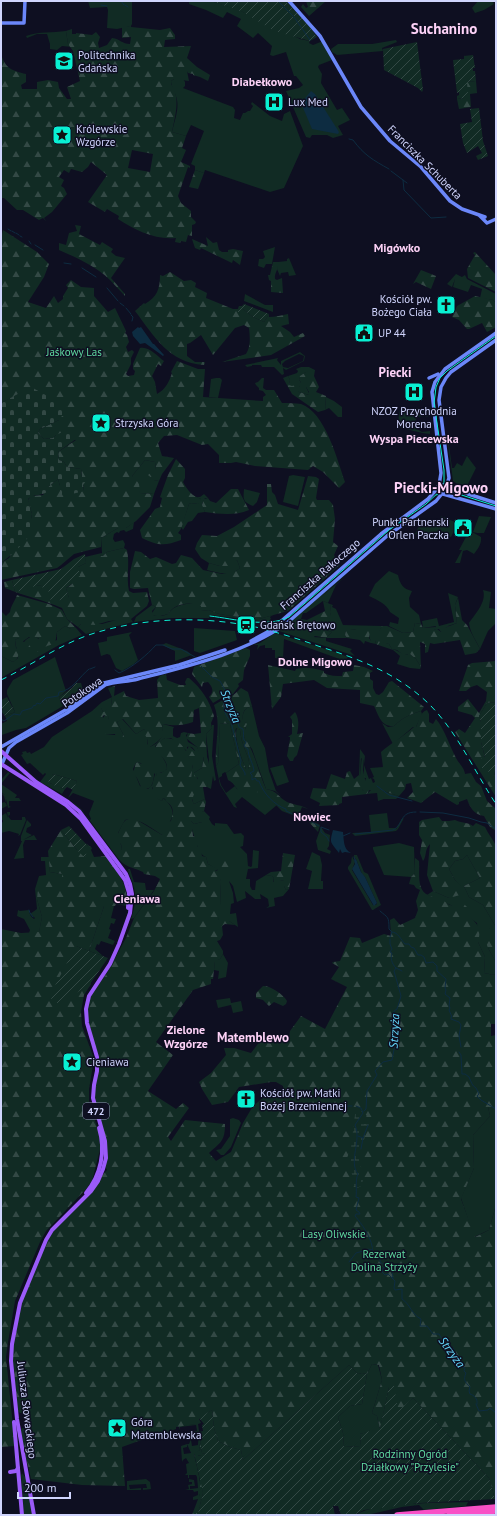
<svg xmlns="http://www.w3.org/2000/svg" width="497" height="1516" viewBox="0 0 497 1516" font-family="'PT Sans',sans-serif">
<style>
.green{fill:#112b24;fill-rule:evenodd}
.forest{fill:url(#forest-firs);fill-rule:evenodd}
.wetland{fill:url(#wetland-marsh)}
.cemetery{fill:url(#cemetery-stones)}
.garden{fill:url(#garden-furrows)}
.water{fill:#0d2c41}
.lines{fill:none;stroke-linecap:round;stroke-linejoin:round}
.stream{stroke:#0d2c41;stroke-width:1}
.secondary{stroke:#6b87f9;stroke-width:3.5}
.primary{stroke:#9b5bf9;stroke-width:4}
.highway{stroke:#f850c6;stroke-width:5.5}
.tram{stroke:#09f0d3;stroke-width:1}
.rail{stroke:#09f0d3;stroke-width:1;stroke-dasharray:6 5;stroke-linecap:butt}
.labels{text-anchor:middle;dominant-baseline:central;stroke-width:3;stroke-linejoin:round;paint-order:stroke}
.shield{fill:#0e0f21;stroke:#969abb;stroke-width:1}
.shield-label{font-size:10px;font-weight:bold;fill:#d0d5fd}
.poi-label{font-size:11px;fill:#d0d5fd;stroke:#0e0f21;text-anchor:start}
.street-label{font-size:11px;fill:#d0d5fd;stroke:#0e0f21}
.park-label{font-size:11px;fill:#5fdaa0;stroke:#0e0f21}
.neighbourhood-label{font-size:12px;font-weight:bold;fill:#fdd2f7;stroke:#0e0f21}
.water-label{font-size:12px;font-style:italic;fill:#62d5f9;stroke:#0e0f21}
.quarter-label{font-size:13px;font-weight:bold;fill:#fdd2f7;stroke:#0e0f21}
.district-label{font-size:15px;font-weight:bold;fill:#fdd2f7;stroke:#0e0f21}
</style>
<defs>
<pattern id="forest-firs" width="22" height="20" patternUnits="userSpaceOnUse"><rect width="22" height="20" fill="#112b24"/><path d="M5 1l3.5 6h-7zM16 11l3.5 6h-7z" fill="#334945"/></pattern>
<pattern id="wetland-marsh" width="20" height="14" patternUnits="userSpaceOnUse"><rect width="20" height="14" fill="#112b24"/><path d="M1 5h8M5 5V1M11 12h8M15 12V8" fill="none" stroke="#334945"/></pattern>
<pattern id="cemetery-stones" width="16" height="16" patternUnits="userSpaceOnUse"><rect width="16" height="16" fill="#112b24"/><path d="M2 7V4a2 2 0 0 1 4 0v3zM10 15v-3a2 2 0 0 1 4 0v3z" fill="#334945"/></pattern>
<pattern id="garden-furrows" width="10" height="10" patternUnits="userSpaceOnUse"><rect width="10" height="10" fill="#112b24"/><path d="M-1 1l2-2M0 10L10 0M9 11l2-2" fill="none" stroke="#334945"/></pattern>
</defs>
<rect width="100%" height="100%" fill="#0e0f21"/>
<!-- green -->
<g class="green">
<path d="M88 1H132V24L131 26 117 29 107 28 108 10 107 7 90 8Z"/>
<path d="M189 1H211L239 10 300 39 310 41 309 43 313 45 323 41 332 60 319 65 318 67 322 74 321 83 337 110 342 108 350 120 338 126 343 135 333 138 327 135H312L310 138 306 137 286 91 299 88 303 85 296 76H294L286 52 273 56 270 55 272 46 258 33 253 38 237 26 241 19 227 12 223 18 206 10 189 4Z"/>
<path d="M478 1H492L494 4 484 10 475 13 472 8Z"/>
<path d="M66 31 68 44 72 47 62 46 57 50 50 49V44L47 34H37L27 38 26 36C39 31 52 33 66 31Z"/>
<path d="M396 40 397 42 382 48 383 51 337 55 332 52 331 49 338 44H372Z"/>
<path d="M174 79H183L185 82V86L183 88 233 107 235 110 234 118 240 120 243 113H245L248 111H250L253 106 251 104 252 102 270 116 282 121 284 114 290 111 303 146 284 188 270 192 205 170 204 173 195 170V166L191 164 204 131 191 125 186 136 172 132C174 122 179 110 177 100 176 93 171 87 171 81Z"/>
<path d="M275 247 272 264H266L264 268 258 266 259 259H263L265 257 263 251Z"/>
<path d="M289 258 296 275 289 276 288 272 281 273 280 276 277 269 278 262 287 261V259Z"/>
<path d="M456 274 462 277 465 275 467 279 496 294V303L493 300 480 298 482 289 471 285 468 292 453 287 455 279 452 287 447 284Z"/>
<path d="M245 294 265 305H273V312L244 301Z"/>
<path d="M300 352 305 356 304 361 286 370 283 368 284 374 282 375 274 367H262L261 365H252V366L247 367 245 365 278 358 277 360 281 365V361ZM299 354 304 356 303 361 288 368 283 367 282 364 285 361Z"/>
<path d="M301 367H309L315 370C308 371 301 373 299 380L301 382 299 384 300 387H306L309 393V395L299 392 289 385 290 380 288 376 297 373 298 371 296 369Z"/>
<path d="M216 378H220L222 380 218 398 209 397 211 379Z"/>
<path d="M326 397 334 401 342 407V417H338L329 408 325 410Z"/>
<path d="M400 408H419V409L429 410 431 408 430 415 427 417 425 416 417 417 414 424 415 428 422 432 430 431V434C418 433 409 429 397 427V425L400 426V427L412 428V424L398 421Z"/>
<path d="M447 436H449L448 438 452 468H454L457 463 462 466 467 456 476 468 467 486 468 488 472 490V492L463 488 453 481Z"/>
<path d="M145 460 155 462 156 469 154 480 159 481 154 494 140 493 132 476Z"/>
<path d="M293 475 305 477 298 506 283 502 289 476Z"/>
<path d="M244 489 260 493 257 502 253 506C243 502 243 500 244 489Z"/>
<path d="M204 494 208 498H205L202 504 205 512 198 513 192 521 188 522 183 530 181 527 189 504 191 503 198 504 201 499 196 497H200Z"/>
<path d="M441 516 455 522 457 525 451 537 440 534 419 535 415 534 419 526H429V524L438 523Z"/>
<path d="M479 516 491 517 484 533H477L473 532Z"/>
<path d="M134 522 133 529 126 532 124 530 120 531 119 533 117 532 114 534 113 539 115 542 123 540 125 544 124 548 107 552 103 556H100L102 553 101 538 118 528H126Z"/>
<path d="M472 532 481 537C482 543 478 549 474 554L467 550 463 551 460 563H455L462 550H459L467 535 469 536Z"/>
<path d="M370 552 321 597 347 575 336 585 328 603 323 601 306 613H303L301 619 299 620 300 623 306 626 313 622 328 623 331 612 330 604 333 605 332 607 336 609 343 625 382 626 375 640 376 644 371 643 369 635 355 629 346 631 345 635 347 638H326L332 632 321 629 314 637 326 638V641L352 649 350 651 355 656 279 631Z"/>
<path d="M237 560 240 568C231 577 218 573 207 570L209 563 220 566Z"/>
<path d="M389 571 398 575C400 584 403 589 412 591L409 598 410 607 419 615 421 624 415 623 413 632 403 633 389 626 390 622 398 624 399 618 390 612C387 604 377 600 369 596L375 584Z"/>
<path d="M483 590 491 592 489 608 496 609V623L488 631 480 649C476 640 470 633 469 623 475 614 487 602 483 590Z"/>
<path d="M448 593 458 597 455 605 457 623 448 626 441 632 439 629 434 630 436 626 423 628 422 621 437 618 439 626 454 622Z"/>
<path d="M196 603 202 606 201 611 209 610 219 614 253 619H259L273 615 270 617 271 619 268 622 210 615 209 618H171L134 622 136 617 152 605 156 607 152 611 154 616H162L168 614C174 604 186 604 196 603Z"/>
<path d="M119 619H131L133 622 86 634 78 627 81 624H102Z"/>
<path d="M65 626 71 629H77L82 635 59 645 1 678V656L13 662 18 658 15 640 18 638 24 642C28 637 33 635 39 639L38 641 41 648 57 640V632Z"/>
<path d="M194 628 235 631 237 640 200 653 194 651Z"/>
<path d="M132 632 129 635 138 660 134 664 122 671 116 668 110 655 107 654 101 656 98 643 107 641V637Z"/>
<path d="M275 633 338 653 348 657 345 661 284 639 283 659 275 658V650H272V648H265V645L260 646 257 650 264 654 257 650 258 645H253L260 643Z"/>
<path d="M380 641 389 644 392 649C401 651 400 655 410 654L416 659 421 667 420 669 410 668 397 664 400 656 393 650 378 645Z"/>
<path d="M166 643 187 651 192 655 175 661V651L162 645Z"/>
<path d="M55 657 66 691 59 697 63 706 26 728 16 730 2 735 1 724 7 721 5 716 15 712 7 694V690L13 680Z"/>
<path d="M112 697 111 706 106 710 105 712H103L101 708 103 718 105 715 109 717 106 734 124 736 117 722 122 719 134 732 136 734 144 729C147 733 149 738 147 744L150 747 157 743 163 735 162 728 163 724 174 727 173 729V736L177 738 180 737 181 733 184 732 188 733 186 735 188 742 197 747 201 756H204L202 768 194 773 203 787 205 799 194 804C190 799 190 772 193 766L188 756 195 751C193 747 191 746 187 747V751L171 738H165L155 746C159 754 167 760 167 769 164 772 161 773 157 773L155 785 152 788 157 798 162 801 163 798C179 811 172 819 162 835 151 828 139 817 125 820L118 833 122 849 117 857 85 814 71 800 81 809 90 820 91 819 89 814 94 801 73 793 68 798 77 781 53 774 50 783 65 789 62 794 40 782 46 774 45 773 43 775 30 763 27 764 21 755 23 754 22 752 26 751 27 753 30 752 31 754 44 747 52 737 92 711 102 702ZM139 762 155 774 152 785 148 789 140 786 133 769 136 763Z"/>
<path d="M252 706 259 736 265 748 269 771 276 791 283 798 275 791 266 789 252 749 247 743 244 737 246 723 243 721C242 713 244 708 252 706Z"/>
<path d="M421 711 422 714 416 727H413L393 744 382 723 388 727 394 726C402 718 410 714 421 711Z"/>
<path d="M220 723 230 724 239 764 226 773 225 772 222 774V776L219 778 221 785 226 793 235 786 237 789 251 793 259 787 277 805 265 815 242 797 235 804 237 808 234 807 220 785 216 766 218 763Z"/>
<path d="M212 725H214L212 756 216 780 214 781 213 776 211 789 207 787 209 760 206 734 212 728Z"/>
<path d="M237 728 240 730C241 735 241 739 243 744 245 752 252 761 248 769H246C242 760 233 737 237 728Z"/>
<path d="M360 749 365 756 364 765 369 779 371 778 373 783 375 782 374 779 372 778 374 777 370 768 383 767V791L399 796 396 799H384L378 801 377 793 367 794 371 790 363 791 361 787 365 781 366 778H364V760L361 758 360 777 359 775Z"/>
<path d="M283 765 289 782 277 786 270 768Z"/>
<path d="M8 772 10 773 1 784 17 795 15 798H19L21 801H9V806L11 807 8 808 6 799 5 803H6L7 806 1 809V803L5 802V800L4 796 6 798 1 793 5 795 1 792V780Z"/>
<path d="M204 811 210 817 209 819 212 824 215 826V823L227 824 234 834 241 833 244 836 243 846 240 847 247 854 248 866 251 867 252 866 253 850 259 851 258 868 248 869 246 879H250V886L252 890H255L256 881 266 875 272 876 274 878 273 882 279 883V881L284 880V886L286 890 289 889 283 896 274 898 275 906 266 908 269 906 268 899 260 894 261 899H255L245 891 246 898 237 902 233 886 229 881 233 893 234 903 231 904 230 914 236 913 238 927 229 921H219L218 919 220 905 221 881 215 871 218 870 208 864 206 857C196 854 194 830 189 821H191L194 824 202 822V812Z"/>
<path d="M7 812H10V815L8 816 11 820H22V817H25L26 820 20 835 18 836 19 834 9 831 1 833V823L3 822V820H1V816L6 813 8 818Z"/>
<path d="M387 813 389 828H395L396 829 402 819 404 818 398 829 396 831 355 836 352 833 371 832 369 815Z"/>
<path d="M27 820 31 824V826L27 828 26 832 32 835 23 840 34 835 37 840H25L23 845 24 858 14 859 22 841H21V836Z"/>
<path d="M321 827 325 833 330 835 329 846 327 849 331 851 330 854 318 850 316 841Z"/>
<path d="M399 843 414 847 415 873 411 877 384 875 373 849V847Z"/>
<path d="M312 852 320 856 322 865 321 881H323V889H308L312 871 306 869Z"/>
<path d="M354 855H358H357L364 872 368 874 381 905 373 910H372L348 869V867L351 863 352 856 355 862 352 870 373 905H376L377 903 365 877 362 874 356 859 354 858Z"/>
<path d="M467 855 480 878 464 886 469 897 483 905 496 927V928H490L488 948 496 962V973L494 975 484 973 485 957 478 942 477 923 453 906 427 895 433 891 449 898 461 887 455 880 449 869 455 861 463 859Z"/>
<path d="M41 857H49L50 872 62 874V878L37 899 42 917 39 933H29L30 930 24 919 17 916 18 910 20 911 29 910C29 914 31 917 34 919L35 918 30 914 37 909 35 889 39 876 46 875 45 861H41Z"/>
<path d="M128 869H130L134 882 145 883 146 890H154L134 918 131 919C135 907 137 896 133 884 132 879 128 874 128 869Z"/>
<path d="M104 906H114L111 918 116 919 114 924 111 923 109 929 111 930 108 938 115 941 113 945 101 941 99 945 97 944 95 949 103 956 89 951Z"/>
<path d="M223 954 228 963 226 977 218 979 219 971 214 970 215 960 220 959Z"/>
<path d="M230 998 231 1003 241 1001 243 1011 233 1013 231 1005 218 1008 216 1000Z"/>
<path d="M488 1107H496V1205L489 1230 474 1237 461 1198 474 1168 473 1135 490 1116Z"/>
<path d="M233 1118 239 1120 241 1123 231 1147 224 1155H221L216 1150 221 1149 230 1136V1119Z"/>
<path d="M372 1364 378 1365 382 1380 372 1413 377 1416 380 1429 360 1434 361 1446 344 1447 343 1433 338 1417 350 1406 362 1404 367 1374Z"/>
<path d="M196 1424 200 1450 194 1454C197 1468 203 1485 199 1499L193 1500V1497L198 1495V1491L194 1492 193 1490H185L189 1489 188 1485 192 1484V1482H189V1479L194 1480 195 1486H190V1489L198 1488 197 1477 196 1475H189V1478H188V1475H185L187 1473 186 1464 189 1463 186 1458 183 1460 182 1462 181 1446 187 1444V1447L183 1448 184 1454 191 1453 187 1444H189L191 1439 195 1438V1439L191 1440 192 1446 198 1445V1439H196L197 1435 195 1433 194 1431H197L196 1425 180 1427 179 1430V1426Z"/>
<path d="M22 1473 26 1478 33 1515H24L21 1476Z"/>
<path d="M146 1479 150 1482 151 1489 143 1490V1488H147L146 1484 129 1485 130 1489 141 1488V1490H127V1481Z"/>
<path d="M468 1502 466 1506 424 1510 419 1505 402 1507 367 1515 357 1514C377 1502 443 1503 468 1502Z"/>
</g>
<!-- forest -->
<g class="forest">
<path d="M306 1H326L309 16 301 7 303 4 306 8 308 7Z"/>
<path d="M131 26V27L160 30 170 28 175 35V39L165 40 164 47 191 46 187 58 197 67 210 75 208 81 200 77 193 75V74L188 73 187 71 189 81 174 79 171 81V84C181 98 175 116 172 132L186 136 182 148 186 150 181 162 190 166V168L188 167 178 196 181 203 191 211V217L196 222 195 224 192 225V236L188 235 186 242 181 241 180 243 175 242 176 238C155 240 135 230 118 219L119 216 107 209 105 212 88 202 107 175 91 162 88 167 82 172 71 169 69 173 64 170 59 177 64 180 61 186 64 188 67 194 52 212 44 218 46 221 43 218 39 220 23 210H17L4 198H1V54C5 68 12 71 26 74V82L21 85 22 89H37V82L48 80 58 82 59 88 67 99H71L67 87 80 81 73 51 68 44 66 31 72 29V34H76V33L92 35 96 32 100 37 98 43 99 48 107 45 112 38C120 39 122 44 130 44L131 37 122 38V27ZM132 150 153 154 150 172 128 168Z"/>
<path d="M476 81 477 93 470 94 471 107 459 109 457 99 464 98 467 82Z"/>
<path d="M195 170 204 173 198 189 189 187Z"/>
<path d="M75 225 81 226 79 234 100 245 102 242 113 249 111 252 116 256 125 258 111 278 125 294V296C120 291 115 285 110 280 96 266 77 258 59 250V243L66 245 69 233 77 231Z"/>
<path d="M3 230 37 252 49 264 44 277 28 302 46 308 54 296 58 303 63 299V296L68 288 66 285 71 280 81 287 94 288V296L108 312 115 308 126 331 125 333 127 335 129 342 126 347 128 352 132 350 134 352 131 358V364L126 374 128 376 134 375 135 371 133 369V364L140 348C149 346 157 356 164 361L161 366 158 364 152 376 155 382 157 394C166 389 169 382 172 373L171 372 177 361 198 369H205L203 397 263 401V397L266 395 263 391 259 390V388L256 385 255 383 258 382 262 378H264L263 388 266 390H274L282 403C288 403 295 403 301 404 325 412 337 459 345 482L339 488 323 472 313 466 308 470 255 466 236 462 231 463H219V455L208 444 202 445 177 435 164 436 158 443 162 456 174 458 162 474 159 481 154 480 148 475 156 469 155 462 145 460 132 476 139 483 140 493 154 494 150 507 136 521 126 528H118L101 538V547L74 554 61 565 57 568 1 580V563L9 558 31 519 32 514 28 500 31 496 43 495 48 487 58 479 60 486 84 491 81 469 67 467 64 462 59 460 58 452 76 440 56 435 53 438 44 439 38 433 40 429 59 420 27 390 1 403V234H2Z"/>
<path d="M206 237 213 243 217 242 219 250 222 252H228V250L233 249 243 251 240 265 233 260 232 263 201 248 200 250 195 248 192 239 208 246Z"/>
<path d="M475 252 496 275V292L468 278 467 269 475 255 473 253Z"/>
<path d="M273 262H278C279 269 274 273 275 279L277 280 282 278 283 293 271 292V281L269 280 268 275H270Z"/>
<path d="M421 270 436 276 431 289 416 282 413 284Z"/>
<path d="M170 272 184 281 191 280 196 283 195 287 207 293 206 298 233 309H243L253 317 264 322 269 314V317C275 317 282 315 288 314L289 324 281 326 290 332 294 337 303 333 305 336 271 355 222 362 246 354C251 346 250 337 249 328L244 325 235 328 213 355 201 335 190 343 187 344V356L195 362H205L204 365C168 362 155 337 135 311L144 303 145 304C157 297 160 289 160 275L163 276Z"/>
<path d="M475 296 493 300 496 303V327L487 332 482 323 469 329H467L459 320 452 317 457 306Z"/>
<path d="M309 370H315L314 376 319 387 316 392 326 396 325 410 318 412 292 394 283 378 288 376 290 380 289 385 292 386 295 385 299 392 309 395V392L306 387H300L298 384 301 382 299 380 300 376Z"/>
<path d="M176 459 185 469V478L183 482C188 491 192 496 201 499L200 503 198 504 191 503 189 504 181 529 178 533 181 535V540C165 546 158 546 142 538L140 530 155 509 160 507 162 498 160 497 168 475Z"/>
<path d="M308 476 316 477 319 479 316 498 317 500H329L333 505 335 519 333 542 338 546 334 555 335 557 334 561 340 565 288 611 277 614 259 619H253L219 614 209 610 201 611V606C191 601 174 603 168 614 162 616 157 617 151 615L156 607 152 605 148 588 134 589 130 588V572L135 551 141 552 150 559 156 557 172 564 176 563 181 555 192 558 203 570 222 574 236 571 240 568 237 560 229 566H220L209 563 201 558 195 549 197 543 202 535 217 536 234 527 267 505V484H271L272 492 275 495 278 504 298 510Z"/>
<path d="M231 489H238L249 510C234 516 221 514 205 512L202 505 204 499 208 498 210 501 216 503Z"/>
<path d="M124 548 127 550C130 564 126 577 129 591L133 593 147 592 149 601 147 606 131 619 109 621 95 625 81 624 78 627 67 619 62 608C44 600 24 596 5 588L4 582 12 580 15 592 25 587 42 585 48 589 69 598 66 588C75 585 76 575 78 567L86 563 85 557 102 553 100 556H103L107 552Z"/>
<path d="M17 595 49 604 62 610 67 619 77 629H71L65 626 57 632 55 644C44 645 39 652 29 657L26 653C28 646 30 643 37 641L39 638 29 637 22 642 18 638 15 640 16 648 19 651C18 657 18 659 13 662L1 656V611L6 616 10 612C11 605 15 601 17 595Z"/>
<path d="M458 598 462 620 467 625 480 649 476 653 465 655 460 640 434 644 430 643 428 652 425 653V644L420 642 421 667 416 659 410 654H402L397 650 392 649 389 644 380 642 378 645 376 644 375 640 372 637 375 631H379L382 626H387L403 633 413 632 415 623 421 624 423 628 436 627 434 630 437 629 441 632 442 629 457 623 455 605Z"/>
<path d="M323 601 330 604 331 612 329 623 313 622 306 626 299 621 301 619 307 620 325 611Z"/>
<path d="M370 628V630L369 638 371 641V643L365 641 364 644 360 640 347 638 345 635 346 630Z"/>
<path d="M321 629 332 632 326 638 305 634 307 631Z"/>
<path d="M246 648 250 650V656L244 670 243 680 238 684 239 686 233 694 223 697 213 703 209 697C215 691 212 687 208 682L203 683 202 687 192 674 194 667Z"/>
<path d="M496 661V702L487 703 479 716 481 722V742L485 758 494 771 496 782V797L455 732 459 729 465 733 475 718 472 715 458 711V707L468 699 479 713 486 701 487 692 477 685 471 687 466 691H459L468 665 472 663Z"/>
<path d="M268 665 295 671 296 669C308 667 313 668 324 671V673C330 676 336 676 342 676L343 672 353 671 354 665 364 667 373 671 370 673V679L373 681V688L376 694 379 695 383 692 389 682 392 681 424 707 421 711C410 714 402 718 394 726 381 727 379 716 374 706L360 703V690L327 688 314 680 283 684 281 697 272 709Z"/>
<path d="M166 674 167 680 180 685H186L185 682 187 678H189C202 689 209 700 214 716L211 723 212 728 206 734 207 757C211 765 209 778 207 787H203L199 791H196V787L198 778 194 776V773L202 768 204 757 200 756 197 747 186 738 188 733 194 734 201 733 199 708 194 710 193 722C182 726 174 726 163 724L162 728 164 735 157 742 150 747H147L148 740 145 735 146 733 144 729 136 734 123 719 117 722 124 736 123 740 116 738 115 734H106L103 722 108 720 109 717 104 715 100 719 96 716V711L99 707 101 708 103 712H104L108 707 111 706 112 697 108 688 115 686 114 696 124 691 126 696 139 700 158 698 157 680 160 676Z"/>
<path d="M241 688 248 692 252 706C244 708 242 713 243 720L247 724 245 728 246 732 244 737C255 752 258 771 266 789 278 791 278 797 287 802 294 805 302 805 308 809L302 807 299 814 320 825 318 832 308 821 282 811 259 788 257 793C253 792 250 794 246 794 236 793 236 783 228 780L226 773 239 764 230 724 220 723 218 763 216 766C214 745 222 725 214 705 225 698 232 698 241 688ZM236 728 240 730C241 735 241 739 243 744 245 752 252 761 248 769H246C242 760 233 737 236 728Z"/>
<path d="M427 710 429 714V722L433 724 436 719C445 730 449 745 456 758 459 764 464 767 465 774L471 773 476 782 481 786 487 801 496 809V831L490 827 484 816C474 815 470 807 467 799L459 802V804L457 805 435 792 421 803 407 798 413 792 411 783 406 784 405 789 399 796 383 791V767L381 752C391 743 403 737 414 727H416C419 721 420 712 427 710Z"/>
<path d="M295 712C299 718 299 726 297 734L303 733 297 755 294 758 293 761H290L287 756 290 739V737H288L292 734V720L290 717Z"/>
<path d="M165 738C175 738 181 743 186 751L189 746 195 751V756H188L193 763C192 774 189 784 194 794L192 800 194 804 205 799 206 802 204 811 202 812V822L194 824 191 821H190L192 826 193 836 197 838V846L201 850 202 856 206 857 208 864 218 869 215 871 219 875 221 881 220 907 227 914 220 915 218 919 220 921H229L235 925 225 924 222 926 223 935 220 940 217 941 223 951V954L220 959 215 961 213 979H211V984L193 990 156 1042 173 1055 148 1091 176 1109 183 1103 189 1108 168 1137 171 1141 185 1120 225 1124C225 1141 221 1142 209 1153L216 1161 231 1152 243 1123 253 1106 269 1093 283 1090V1086L276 1082H271L239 1087 228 1102 212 1105 202 1089 199 1082 211 1073 226 1055 224 1048H234L251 1053 261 1040 289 1038 290 1031 301 1016 325 1029 347 987 331 979 339 967 332 963 333 962 340 961 350 937 360 938 362 943 384 934 391 936 390 920 394 918 400 925 415 918 418 910 416 901 420 890 416 888 414 885 409 884 411 877 415 873V858L419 861C420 871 416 890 428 895 433 898 439 898 443 900 445 901 446 903 448 904 452 907 458 904 463 903L470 910 471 918C479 925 481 931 478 942L485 957 484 973 494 975 496 973V1024H491V1036L496 1035V1107H488L490 1116 473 1135 474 1168 461 1199 475 1237 489 1230 496 1205V1500L495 1499 489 1478 413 1398 398 1412 389 1387 380 1429 377 1416 372 1413 382 1380 379 1365 372 1364 367 1374 362 1373 358 1374 349 1365 243 1460 241 1450 230 1447 218 1441 214 1428 212 1410 199 1419 201 1423 198 1424 202 1453 205 1454V1457L198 1455 203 1493 198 1513H196L195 1515H192L200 1494V1479L194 1453 200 1450 196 1424 176 1427V1429C167 1432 157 1436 148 1440L147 1438 122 1447 125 1486 82 1485 31 1479 20 1431 21 1429 30 1425 28 1413H20L18 1411 13 1363V1350L20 1307 42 1251 51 1234 107 1170 105 1166 106 1160 95 1104V1088L99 1068V1056L89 1028 87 1005 93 992 107 973 126 938 134 918 154 891 160 879 155 876 144 874 143 872C130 866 126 868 117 857L118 853 122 849 121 844 116 838C118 834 123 821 126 820 128 819 130 819 132 817L162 835 164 824 171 821C173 811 175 808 166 801L165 799 163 798 162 801 152 796 151 794 157 773 158 771 161 773 167 769C168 762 161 754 154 752 155 745 160 741 165 738Z"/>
<path d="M362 756H364L363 770 366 784V786L362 787 363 791 368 786 371 787 367 794 342 797V803L339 804V805L319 806 320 803 310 798 313 788 326 789 331 774 345 779 347 772 350 771 354 779 359 775 360 776Z"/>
<path d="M139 762 141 764 146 763 154 765C155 770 154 786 149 788 147 789 144 789 142 789L137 778 133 773 136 763Z"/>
<path d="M439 817 442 821H449L455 820C461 823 468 822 473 826L476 823 485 827C488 834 493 839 496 846V927L483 905 469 897 464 886 480 878 467 855 463 859 455 861 449 869 455 880 462 887 460 895 449 898 433 891 427 875 430 844C424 850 427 856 423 861L420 853 422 840 419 835V822L422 820Z"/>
<path d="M61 830 77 850 88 846 86 843 92 848 91 850 94 857 106 856C118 873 128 883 127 906L116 904 115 906H104L89 951 76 946 91 984 84 995 81 1012 82 1026 93 1056V1065L89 1089V1101L100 1137 101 1145 92 1181 86 1189 46 1231 40 1242 15 1301 8 1342 6 1357 15 1446 1 1447V927V929L21 933 39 932 42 917 37 899 39 877 62 878V874L50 872 48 851Z"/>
<path d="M283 853 295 855 289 889 286 890 284 886V880L280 881 278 885 274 887 273 885 274 878 272 876 266 875 271 872 281 871Z"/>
<path d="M225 855 227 856C231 863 234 874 230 880L227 879 228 869 224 872 220 870 221 856Z"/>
<path d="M490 928H496V962L488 948 484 937Z"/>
<path d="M263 986C271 986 283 994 287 1001L286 1004 283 1006 274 1002 269 1006 263 1000 256 998V993Z"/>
</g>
<!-- wetland -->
<path class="wetland" d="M356 1106 361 1108V1111L367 1116 363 1119V1124H369L361 1149 360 1167 363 1169C363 1176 365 1184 358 1188L352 1185V1174L347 1158 351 1148Z"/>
<!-- cemetery -->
<path class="cemetery" d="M31 387 66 406 67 416H62L59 420 40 429 38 433 44 439 53 438 56 435 67 430 75 433 76 439 58 452 59 460 64 462 67 467 81 469 82 477 87 480 83 485 84 491 72 494H60V486L58 479 48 487 49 490C43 497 34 493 28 499L32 514 31 519 35 521C37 533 11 556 1 563V403Z"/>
<!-- garden -->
<g class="garden">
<path d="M211 1H286L311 28 317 37 310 41 274 31 243 12Z"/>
<path d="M417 42 423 90 422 92 418 88 384 70 383 49Z"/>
<path d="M473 55 475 68H473V71H475L476 81 467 82 468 95H466L464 98 457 99V96L459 95V92L457 93 453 60 464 59V56Z"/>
<path d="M479 108 483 141 488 156 478 160 476 156 482 153 478 146 467 153 463 143 460 124 472 122 470 109Z"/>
<path d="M244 304 269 314 264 322 253 317 243 309 239 314 237 311 239 306H242Z"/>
<path d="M85 554 86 563 78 567 80 576 76 577V581L66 588 69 598 51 602 48 589H43L42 585C32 586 24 590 15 592L12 580 61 569 74 559Z"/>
<path d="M76 683H81L83 691 63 706 59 697 72 688Z"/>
<path d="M7 697 15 712 5 716 1 711 3 710 1 707V700Z"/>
<path d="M496 702V782L494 771 485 772 481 766V759L485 757 481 742V722L479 716 487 703Z"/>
<path d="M53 774 77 781 73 790 67 787 65 789C60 787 53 786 48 781Z"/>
<path d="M69 826 88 846 85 858 77 850 61 830Z"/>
<path d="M76 946 108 958 90 984 59 1004 49 997Z"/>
<path d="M349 1365 358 1374 362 1373 367 1374 362 1404 350 1406 338 1417 343 1433 344 1447 361 1446 360 1434 380 1428 389 1387 394 1385 398 1411 413 1398 489 1478 495 1499 420 1503 364 1510 354 1515H341L338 1506H333L335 1515H195V1513H198L203 1493 195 1455 204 1456 205 1454 202 1453 199 1432 203 1431 202 1425 204 1424 199 1418 212 1410 214 1428 218 1441 230 1447 241 1450 243 1460Z"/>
</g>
<!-- water -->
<g class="water">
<path d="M311 91 315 94 339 132 338 134 312 129 301 103Z"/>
<path d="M138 327 139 328 141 327 153 344H154L164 355 163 356 145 343 140 344 133 336 132 332Z"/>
<path d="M333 830 343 832C344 840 343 849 351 853L345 852 342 853 340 849 339 853C331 842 329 844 333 830Z"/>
<path d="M356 859 361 872 365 877 377 903 374 906 352 869 355 864 354 860Z"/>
</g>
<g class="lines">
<!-- stream -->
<g class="stream">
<path d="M121 1 124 5"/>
<path d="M278 1 294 17 310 40"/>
<path d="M101 5 107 6"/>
<path d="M125 5 128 7"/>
<path d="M349 139 353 140C364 155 373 160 389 169"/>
<path d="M391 171 407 183"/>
<path d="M403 180 404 190 431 218 446 217"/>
<path d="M8 229 11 231"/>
<path d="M12 231 15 233"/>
<path d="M16 233 19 235"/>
<path d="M20 236 22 237"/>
<path d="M29 241 31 244"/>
<path d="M35 245 43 250"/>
<path d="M64 263 71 264"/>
<path d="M82 268 96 277"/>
<path d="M107 288 118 301"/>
<path d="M120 303 124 306"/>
<path d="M126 308 131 314"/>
<path d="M131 315 133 317 132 321"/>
<path d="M201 666 212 677 220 681 231 701 229 706 233 708V715L239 720 238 723 239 727 243 729C244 733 243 736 244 740L246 742 244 746 248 749C248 756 253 763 254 771L250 773 252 775V780L255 778 257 781H259C263 793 274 805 286 809V811L312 822 319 826"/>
<path d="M90 669 95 667"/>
<path d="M115 670 119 673C132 668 148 654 156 645H163L172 649H181L195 657"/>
<path d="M229 698 224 702C223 711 226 716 231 722L241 761 240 765 245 773V775"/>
<path d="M1 719 4 721 14 714 20 715 22 711 32 708 34 705 35 706 37 703 40 704 46 698 58 696 59 692C72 691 79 677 89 669"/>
<path d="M377 786 389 795 412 801"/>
<path d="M420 812 443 813 469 818 481 822 487 823 496 829"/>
<path d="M355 834 393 830C404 824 399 812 416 812"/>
<path d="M343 836 350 833"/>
<path d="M329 841 327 837 321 832V827L329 830"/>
<path d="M354 857 355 860"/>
<path d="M29 910 30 913 33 917"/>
<path d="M380 911C388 918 389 916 389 929L392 932 390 937"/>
<path d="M392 932C398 932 401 940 405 944H409L411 947 414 948 418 955H421L424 957 426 963 433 962 437 966V971L446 979 445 988 446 990 445 994 450 998 449 1006 450 1008 449 1010 452 1017H451V1019L459 1022 461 1025 459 1036 461 1047"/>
<path d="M396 968 402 971"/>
<path d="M459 1052 461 1055 462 1074H465L469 1077C471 1081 472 1086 476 1088L479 1094 477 1096 481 1100 496 1109"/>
<path d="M326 1106H352"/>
<path d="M356 1106 361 1108 363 1113 355 1125C362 1141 348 1161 358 1174 355 1180 357 1190 356 1197L359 1198 356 1210 359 1212 360 1214H356L355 1216C362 1224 370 1236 372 1246 373 1250 372 1251 375 1255L378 1253 380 1256V1262C387 1267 393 1268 393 1279L395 1281 394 1288 395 1290 402 1289V1299C410 1304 412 1315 421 1319L420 1326H427L433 1334H439L443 1341 449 1344 454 1349V1355"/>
<path d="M364 1111 366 1109 367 1091 377 1075 375 1071 383 1062 392 1060 395 1044 394 1013V1011L397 1009 401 996 394 971 396 968C392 964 390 958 392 953L390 952 392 949 390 944V939"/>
<path d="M358 1136 363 1138 368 1125"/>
<path d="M361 1149 363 1138"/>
<path d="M365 1251 368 1249 372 1250"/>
<path d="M349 1262 356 1253 363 1251"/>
<path d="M388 1267 383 1268 382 1272 385 1275 388 1274 393 1279"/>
<path d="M450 1347 460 1366 465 1368 464 1371 466 1373C463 1380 465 1382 470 1387L469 1391 470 1394C474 1395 478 1399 477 1404"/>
<path d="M476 1404 479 1411 488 1410 490 1408 496 1413"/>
</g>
<!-- secondary -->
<g class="secondary">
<path d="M289 1 320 36 361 107 390 141 421 167 450 201 462 209 485 217"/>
<path d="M1 23H24L25 1"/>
<path d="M480 216 487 223 496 219"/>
<path d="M429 378 438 374"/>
<path d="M439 485H447L468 494 496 503"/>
<path d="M443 494 496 509"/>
<path d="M251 641 271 630 381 534 428 499 436 490 439 485 441 473 432 392 435 382 445 369 496 333"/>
<path d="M1 747 69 708 104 683 179 665 225 650"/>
<path d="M2 764 9 748 16 742 67 713 105 685C115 681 127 682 138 679 188 666 245 653 287 623L387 536 436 501 445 490 449 478 439 400 441 387 446 378 451 372 496 340"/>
</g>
<!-- primary -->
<g class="primary">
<path d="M1 751 36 782 68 802 79 811 126 874 130 884 132 894 130 913 119 944 110 964 89 996 86 1009 87 1023 97 1057V1071L94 1085 93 1098 105 1141 106 1158 103 1169 98 1181 91 1191 52 1230 46 1240 20 1303 12 1344 11 1361 17 1419 34 1515"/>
<path d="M1 764 66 805 81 819 125 880 129 893 128 908"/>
<path d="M86 1193C101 1175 106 1151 99 1128"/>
<path d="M14 1422 22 1515"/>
<path d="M10 1472 16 1471 18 1468"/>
</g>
<!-- highway -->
<g class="highway">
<path d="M397 1515 496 1507"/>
<path d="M449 1515 496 1511"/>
</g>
<!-- tram -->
<g class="tram">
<path d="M437 495 442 491H449L496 506"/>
<path d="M210 616C235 619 267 628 289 617L389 530 426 504 440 491 444 484V470L434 403 436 387 440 378 447 371 496 336"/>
</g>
<!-- rail -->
<path class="rail" d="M1 680C34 664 63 642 98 632 150 617 207 616 260 628 279 633 299 639 318 646 359 659 397 673 429 704 458 733 474 771 496 804"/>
</g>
<!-- icons -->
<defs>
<g id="university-square" transform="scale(1)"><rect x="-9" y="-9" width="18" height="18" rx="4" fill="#09f0d3" stroke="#0e0f21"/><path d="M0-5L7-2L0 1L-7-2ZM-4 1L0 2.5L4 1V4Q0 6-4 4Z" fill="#111"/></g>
<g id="hospital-square" transform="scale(1)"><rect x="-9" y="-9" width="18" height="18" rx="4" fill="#09f0d3" stroke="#0e0f21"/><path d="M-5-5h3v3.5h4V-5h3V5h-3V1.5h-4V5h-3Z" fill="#111"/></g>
<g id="sight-square" transform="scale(1)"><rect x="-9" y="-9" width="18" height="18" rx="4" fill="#09f0d3" stroke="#0e0f21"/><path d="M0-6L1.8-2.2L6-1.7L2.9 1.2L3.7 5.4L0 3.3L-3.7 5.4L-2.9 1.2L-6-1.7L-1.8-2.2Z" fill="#111"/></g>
<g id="church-square" transform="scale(1)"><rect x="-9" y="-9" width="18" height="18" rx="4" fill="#09f0d3" stroke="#0e0f21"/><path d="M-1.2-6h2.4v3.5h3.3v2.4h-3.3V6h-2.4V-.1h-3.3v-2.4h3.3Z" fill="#111"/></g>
<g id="civic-square" transform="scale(1)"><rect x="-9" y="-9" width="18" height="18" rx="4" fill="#09f0d3" stroke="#0e0f21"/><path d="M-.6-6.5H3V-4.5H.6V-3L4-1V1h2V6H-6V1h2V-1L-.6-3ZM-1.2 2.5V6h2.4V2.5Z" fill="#111"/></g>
<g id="station-square" transform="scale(1)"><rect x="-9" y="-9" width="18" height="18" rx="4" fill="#09f0d3" stroke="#0e0f21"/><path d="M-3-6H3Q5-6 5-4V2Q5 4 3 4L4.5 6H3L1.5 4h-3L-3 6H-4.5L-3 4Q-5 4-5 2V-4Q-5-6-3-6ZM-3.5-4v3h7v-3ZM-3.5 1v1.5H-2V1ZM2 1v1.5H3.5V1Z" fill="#111"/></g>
</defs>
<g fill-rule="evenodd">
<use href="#university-square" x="64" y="61"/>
<use href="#hospital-square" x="274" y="102"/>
<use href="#sight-square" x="62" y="135"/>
<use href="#church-square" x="446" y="305"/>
<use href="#civic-square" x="364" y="333"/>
<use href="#hospital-square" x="414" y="392"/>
<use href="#sight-square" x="101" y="423"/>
<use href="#civic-square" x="463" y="528"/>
<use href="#station-square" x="246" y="625"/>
<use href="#sight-square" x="72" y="1062"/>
<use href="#church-square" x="246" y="1099"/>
<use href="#sight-square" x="117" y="1428"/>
</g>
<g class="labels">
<!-- shield labels -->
<rect class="shield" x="83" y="1103" width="26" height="16" rx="3"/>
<g class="shield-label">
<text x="96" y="1111">472</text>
</g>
<!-- poi labels -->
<g class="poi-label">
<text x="78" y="55">Politechnika<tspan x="78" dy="13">Gdańska</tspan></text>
<text x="288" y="102">Lux Med</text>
<text x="76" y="129">Królewskie<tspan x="76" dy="13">Wzgórze</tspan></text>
<text x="432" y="299" text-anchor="end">Kościół pw.<tspan x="432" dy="13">Bożego Ciała</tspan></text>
<text x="378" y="333">UP 44</text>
<text x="414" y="411" text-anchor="middle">NZOZ Przychodnia<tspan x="414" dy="13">Morena</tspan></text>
<text x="115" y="423">Strzyska Góra</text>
<text x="449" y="522" text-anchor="end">Punkt Partnerski<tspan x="449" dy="13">Orlen Paczka</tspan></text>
<text x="260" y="625">Gdańsk Brętowo</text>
<text x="86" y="1062">Cieniawa</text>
<text x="260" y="1093">Kościół pw. Matki<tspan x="260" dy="13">Bożej Brzemiennej</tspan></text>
<text x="131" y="1422">Góra<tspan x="131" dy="13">Matemblewska</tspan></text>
</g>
<!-- street labels -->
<g class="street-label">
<text transform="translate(425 162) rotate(45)">Franciszka Schuberta</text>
<text transform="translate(320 574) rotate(-41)">Franciszka Rakoczego</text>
<text transform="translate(82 692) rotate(-34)">Potokowa</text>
<text transform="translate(27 1410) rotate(83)">Juliusza Słowackiego</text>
</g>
<!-- park labels -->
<g class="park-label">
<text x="74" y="352">Jaśkowy Las</text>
<text x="334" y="1234">Lasy Oliwskie</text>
<text x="384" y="1254">Rezerwat<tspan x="384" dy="13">Dolina Strzyży</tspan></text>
<text x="410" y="1454">Rodzinny Ogród<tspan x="410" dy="13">Działkowy "Przylesie"</tspan></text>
</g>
<!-- neighbourhood labels -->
<g class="neighbourhood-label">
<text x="262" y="81">Diabełkowo</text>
<text x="397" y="247">Migówko</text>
<text x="414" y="438">Wyspa Piecewska</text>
<text x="315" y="661">Dolne Migowo</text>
<text x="312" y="816">Nowiec</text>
<text x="137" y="898">Cieniawa</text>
<text x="186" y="1029">Zielone<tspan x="186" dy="14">Wzgórze</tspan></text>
</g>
<!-- water labels -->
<g class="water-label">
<text transform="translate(231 706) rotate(68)">Strzyża</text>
<text transform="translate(394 1031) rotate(-87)">Strzyża</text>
<text transform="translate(452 1352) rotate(54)">Strzyża</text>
</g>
<!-- quarter labels -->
<g class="quarter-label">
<text x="395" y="372">Piecki</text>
<text x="253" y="1037">Matemblewo</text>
</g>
<!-- district labels -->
<g class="district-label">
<text x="444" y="28">Suchanino</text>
<text x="441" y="487">Piecki-Migowo</text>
</g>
</g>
<!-- border -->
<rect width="497" height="1516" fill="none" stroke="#d0d5fd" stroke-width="4"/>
<!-- scale -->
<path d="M18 1492v6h52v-6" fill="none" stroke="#d0d5fd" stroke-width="2"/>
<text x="24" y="1492" font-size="12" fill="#d0d5fd" stroke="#0e0f21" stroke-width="3" paint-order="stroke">200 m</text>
</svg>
